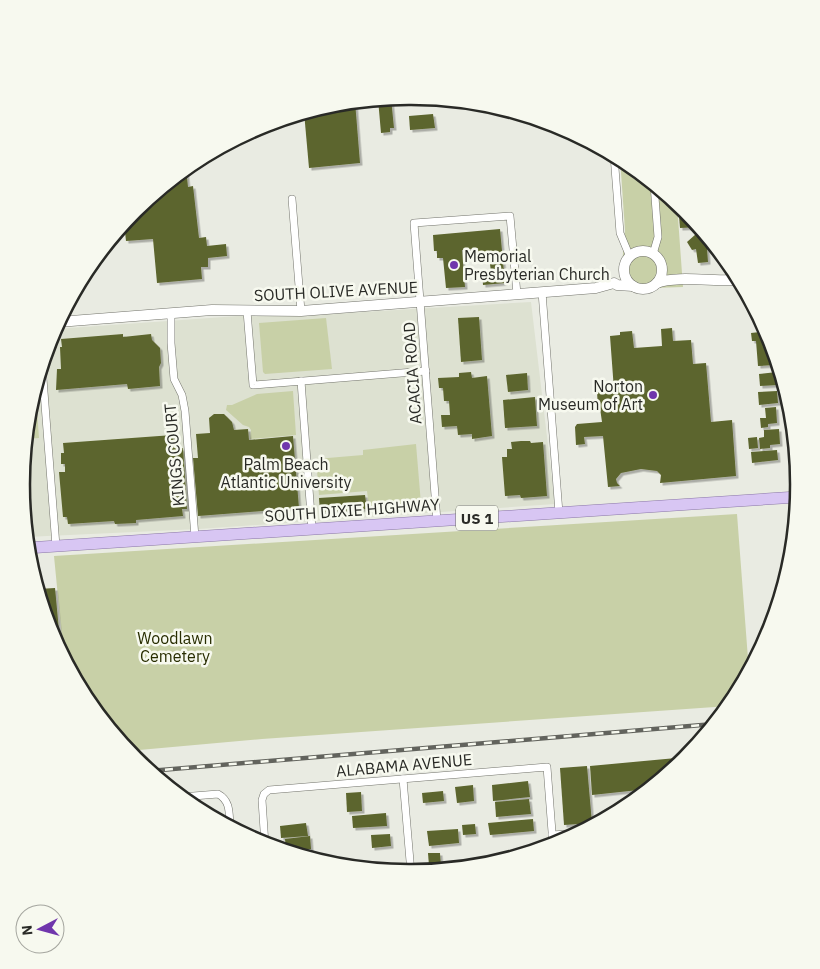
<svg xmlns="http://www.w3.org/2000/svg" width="820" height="969" viewBox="0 0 820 969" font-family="'IBM Plex Sans',sans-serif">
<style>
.built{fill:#dde1d1}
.green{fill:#c8d0a7}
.building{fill:#5c652d;filter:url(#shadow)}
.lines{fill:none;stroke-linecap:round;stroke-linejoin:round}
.street-casing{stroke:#72736b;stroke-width:8}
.secondary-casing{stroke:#72736b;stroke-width:11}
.primary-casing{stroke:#8a77a6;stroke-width:12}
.street{stroke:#fff;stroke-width:7}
.secondary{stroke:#fff;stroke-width:10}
.primary{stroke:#d8c6f3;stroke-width:11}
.rail-casing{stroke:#62635d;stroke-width:4.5}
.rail{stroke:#f7f9ef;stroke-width:2.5;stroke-dasharray:8;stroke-linecap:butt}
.poi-dot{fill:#7036ac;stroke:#f7f9ef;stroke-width:2}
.labels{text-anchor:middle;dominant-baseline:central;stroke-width:5;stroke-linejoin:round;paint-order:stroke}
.shield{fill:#f7f9ef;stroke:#676862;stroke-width:1}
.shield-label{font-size:15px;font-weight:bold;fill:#292a26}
.poi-label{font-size:16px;fill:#292a26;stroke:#f7f9ef;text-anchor:start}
.street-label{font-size:16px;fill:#292a26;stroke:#f7f9ef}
.park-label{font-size:16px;fill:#282d00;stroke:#f7f9ef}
.rim{fill:none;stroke:#292a26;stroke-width:2.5}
</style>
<defs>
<filter id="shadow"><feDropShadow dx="2.5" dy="2.5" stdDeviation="0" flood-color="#0004"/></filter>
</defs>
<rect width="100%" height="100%" fill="#e9ebe2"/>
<!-- built -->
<path class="built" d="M531 302 555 504 199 529 26 537 21 484 29 408 51 335 55 329 238 316 329 314Z"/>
<!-- green -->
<g class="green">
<path d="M620 158 626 161 677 204 683 287 620 289 625 230Z"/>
<path d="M326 318 332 369 265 374 263 372 259 323Z"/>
<path d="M293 391 296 435 250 439 251 430 249 427 243 425 226 410 227 405H232L257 394Z"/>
<path d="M32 397H36L39 438 26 439 29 408Z"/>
<path d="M416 444 421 504 369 507 367 491 319 495 316 459 363 455V450Z"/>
<path d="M737 514 749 672 729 706 262 739 128 751 87 700 64 659 54 556Z"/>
</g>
<!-- building -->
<g class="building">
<path d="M408 96 431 98 432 101 408 103Z"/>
<path d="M391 98 394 128H390V132L381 133 378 99Z"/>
<path d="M355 101 360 163 309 168 304 112 334 103Z"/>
<path d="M433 114 435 128 410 130 409 116Z"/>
<path d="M186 168 188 187 193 186 199 238 206 237 207 246 226 244 227 256 208 258V267H201L202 279 157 283 153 239 126 241 124 223 135 209Z"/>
<path d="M678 204 685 210 699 227 680 228Z"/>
<path d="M500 229 505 283 483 285 482 272H491L489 256H479L478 248 462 250 465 287 446 288 443 258H437V251H434L433 235Z"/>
<path d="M696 234 706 235 708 262 698 263 696 249 692 250 687 242Z"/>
<path d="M479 317 482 360 461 362 458 318Z"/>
<path d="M672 328 673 341 691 340 693 364 706 363 711 422 732 420 736 476 660 483 661 475 657 471 641 469 621 473 616 479 617 483 620 486 608 487 603 436 584 437 585 444 576 445 575 427 577 424 602 422 600 408H598L597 392 614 390 610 336 620 335V332L632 331 634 348 662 346 661 329Z"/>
<path d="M767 331 772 344 774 365 758 366 756 341H752L751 333Z"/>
<path d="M123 334V337L151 334 152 340 160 348 161 363 159 367 160 386 128 389 127 384 56 390 57 369H61L60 347H62L61 339Z"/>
<path d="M471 372 472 378 487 376 492 436 472 439V434L458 435 457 426 442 427 441 415H450L449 401H444L443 388H439L438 378 459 377V373Z"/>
<path d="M777 372 778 385 760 386 759 374Z"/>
<path d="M527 373 528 390 508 392 506 375Z"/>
<path d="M777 391 778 403 759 405 758 392Z"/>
<path d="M535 397 537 426 505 428 503 400Z"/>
<path d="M776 407 777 423 768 424V427L761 428 760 418H766L765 408Z"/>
<path d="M214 414H224L232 422 234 430 248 429 249 440 293 436 299 508 198 516 193 458H198L196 434 210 433 209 418Z"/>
<path d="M779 429 780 444 770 445V448L760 449 759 438 764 437V430Z"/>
<path d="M173 435 174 447 177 446V449L183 448 187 509H182L183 516 136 520V523L115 524 114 521 68 524 67 517H63L59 472H65V464H61V453H64L63 443Z"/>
<path d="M757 437 758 448 749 449 748 438Z"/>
<path d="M521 441H530L531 443 543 442 547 496 521 498 520 495 505 496 502 457H507V449H512L511 442Z"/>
<path d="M777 450 778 460 752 463 751 452Z"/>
<path d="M365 495 367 509 320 512 319 498Z"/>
<path d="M30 566H34L36 582H35Z"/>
<path d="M55 588 61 652 51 633 38 589Z"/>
<path d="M687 757 648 789 592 795 590 766Z"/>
<path d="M587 766 592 823 564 825 560 768Z"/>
<path d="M528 781 530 797 493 801 492 785Z"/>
<path d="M473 785 474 801 457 803 455 787Z"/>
<path d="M443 791 444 801 423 803 422 793Z"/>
<path d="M361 792 362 811 347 812 346 793Z"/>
<path d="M529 799 531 814 496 817 495 802Z"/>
<path d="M386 813 387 826 353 828 352 816Z"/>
<path d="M533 819 534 831 490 835 488 823Z"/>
<path d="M306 823 308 836 281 838 280 826Z"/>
<path d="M475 824 476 834 463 835 462 825Z"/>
<path d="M458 829 459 843 429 846 427 831Z"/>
<path d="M390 834 391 846 372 848 371 835Z"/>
<path d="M310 836 311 849 286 851 285 839Z"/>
<path d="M428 853H440L441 866H429Z"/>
<path d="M492 856H502V861L493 864Z"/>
</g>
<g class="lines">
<!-- street casing -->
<g class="street-casing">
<g id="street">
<path d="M614 155 620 233 630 257"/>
<path d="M292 199 301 311"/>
<path d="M653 254 658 237 654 184"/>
<path d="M728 263 730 280"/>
<path d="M542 292 559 513"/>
<path d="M247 311 253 385 426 371"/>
<path d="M171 313V343L174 379 182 395 185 411 195 537"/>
<path d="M42 366 56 546"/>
<path d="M301 381 312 529"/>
<path d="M794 432 798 491"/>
<path d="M437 521 414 223 510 216 517 294"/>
<path d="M403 779 411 873"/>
<path d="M181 797 218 794C231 801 229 814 230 827"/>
<path d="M552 835 580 833"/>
<path d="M265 845 262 800 264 794 269 790 547 767 553 845"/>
</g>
</g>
<!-- secondary casing -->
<g class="secondary-casing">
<g id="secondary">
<circle cx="643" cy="270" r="19"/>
<path d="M657 283C676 275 716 282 739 280"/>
<path d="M58 322 212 310 301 311 596 288 614 283 617 285 633 286"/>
</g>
</g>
<!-- primary casing -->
<g class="primary-casing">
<path id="primary" d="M27 548 797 497"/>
</g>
<!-- street -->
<use href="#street" class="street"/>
<!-- secondary -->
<use href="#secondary" class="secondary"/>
<!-- primary -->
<use href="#primary" class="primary"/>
<!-- rail casing -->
<g class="rail-casing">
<path id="rail" d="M149 771 714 724"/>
</g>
<!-- rail -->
<use href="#rail" class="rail"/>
</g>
<!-- markers -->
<g class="poi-dot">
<circle cx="454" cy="265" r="5"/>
<circle cx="653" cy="395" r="5"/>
<circle cx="286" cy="446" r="5"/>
</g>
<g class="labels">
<!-- shield labels -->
<rect class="shield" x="456" y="505.5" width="42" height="25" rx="4"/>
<g class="shield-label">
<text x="477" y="518">US 1</text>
</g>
<!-- poi labels -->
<g class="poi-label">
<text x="464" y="256">Memorial<tspan x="464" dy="18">Presbyterian Church</tspan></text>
<text x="643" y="386" text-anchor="end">Norton<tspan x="643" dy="18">Museum of Art</tspan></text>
<text x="286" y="464" text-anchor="middle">Palm Beach<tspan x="286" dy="18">Atlantic University</tspan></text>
</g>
<!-- street labels -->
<g class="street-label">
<text transform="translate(336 291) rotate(-3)">SOUTH OLIVE AVENUE</text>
<text transform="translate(412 373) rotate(-94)">ACACIA ROAD</text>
<text transform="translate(174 455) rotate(-95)">KINGS COURT</text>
<text transform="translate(352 510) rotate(-4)">SOUTH DIXIE HIGHWAY</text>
<text transform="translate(404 765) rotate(-5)">ALABAMA AVENUE</text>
</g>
<!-- park labels -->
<g class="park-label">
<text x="175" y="638">Woodlawn<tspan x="175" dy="18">Cemetery</tspan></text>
</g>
</g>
<!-- crop -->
<path d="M0 0H820V969H0ZM409 105H411A379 379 0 0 1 790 484V485A379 379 0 0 1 411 864H409A379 379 0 0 1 30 485V484A379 379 0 0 1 409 105Z" fill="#f7f9ef" fill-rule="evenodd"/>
<path class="rim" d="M409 105H411A379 379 0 0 1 790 484V485A379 379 0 0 1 411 864H409A379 379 0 0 1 30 485V484A379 379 0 0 1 409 105Z"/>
<!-- north arrow -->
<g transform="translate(40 929) rotate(264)"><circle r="24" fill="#f7f9ef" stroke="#a5a69f"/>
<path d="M0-4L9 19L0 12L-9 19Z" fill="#7036ac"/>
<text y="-8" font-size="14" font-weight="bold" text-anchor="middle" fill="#292a26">N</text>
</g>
</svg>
